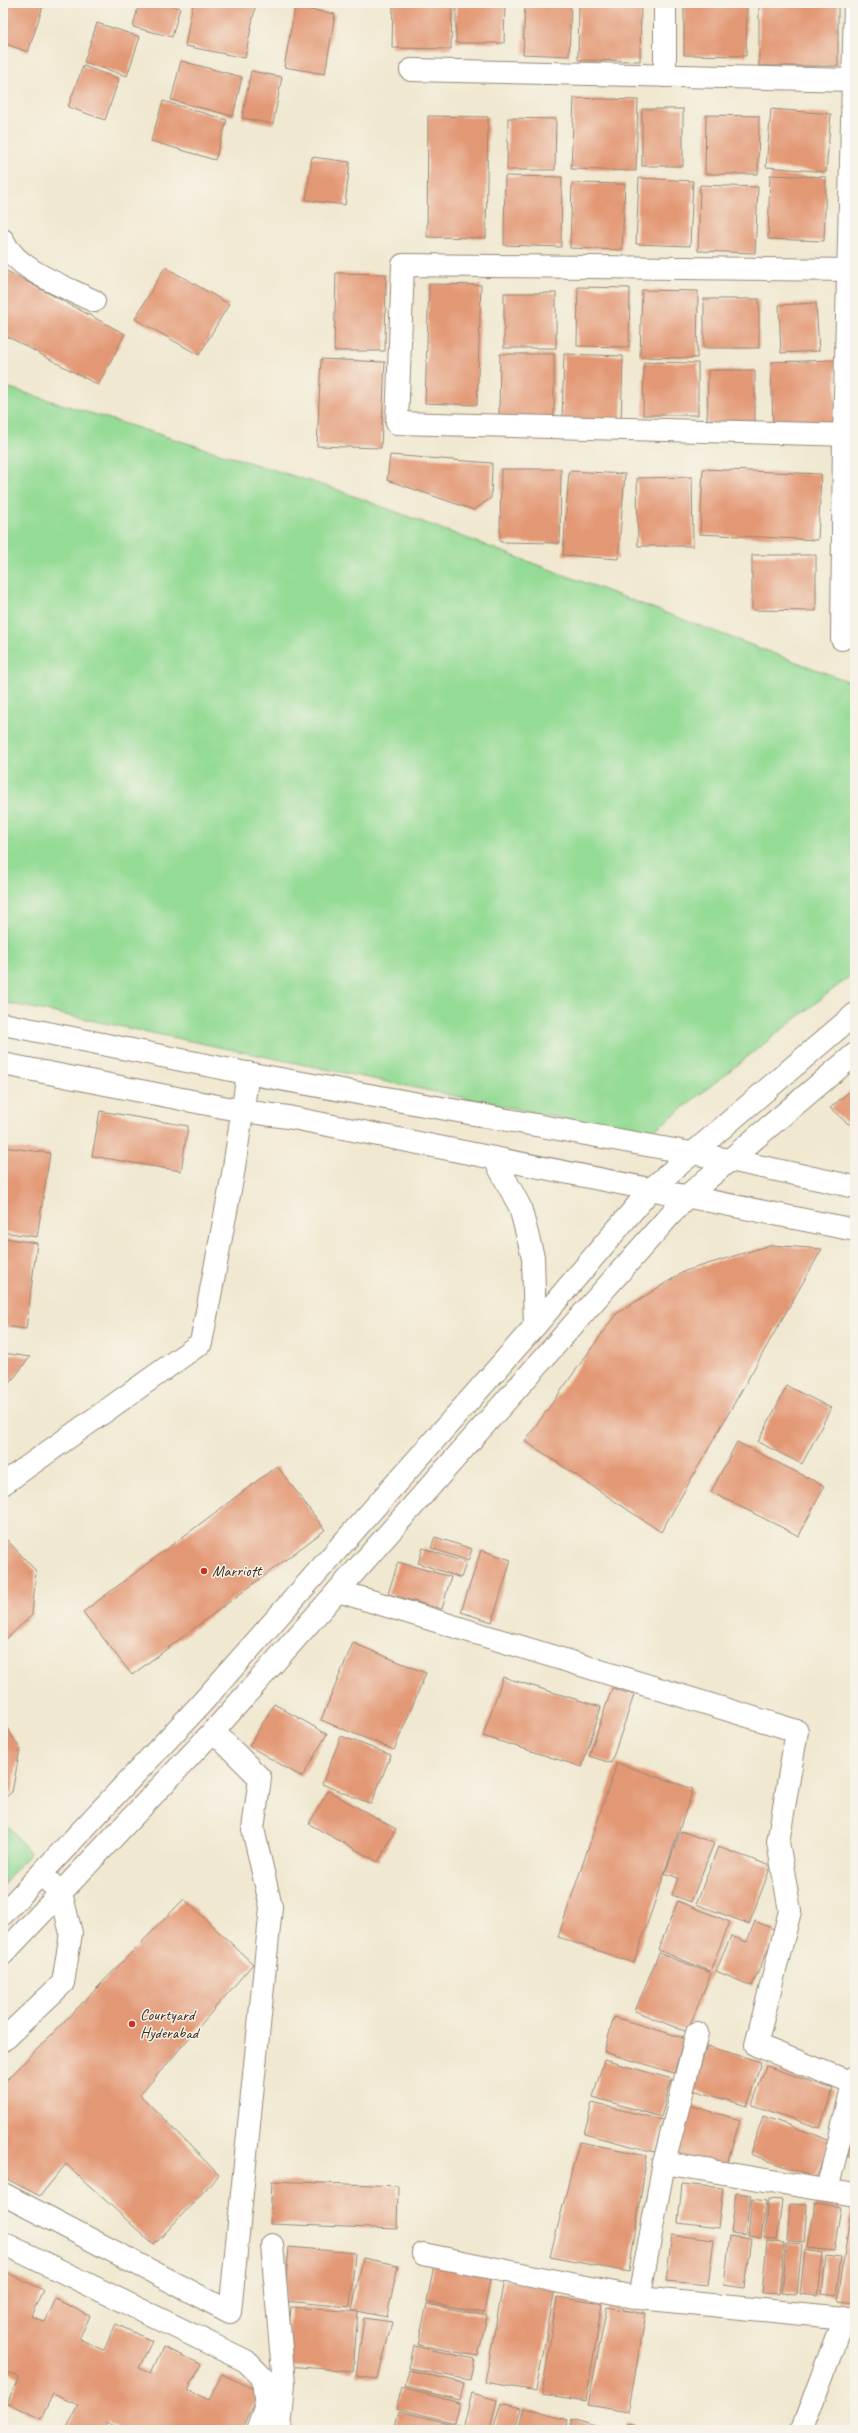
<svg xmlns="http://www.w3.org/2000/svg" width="858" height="2433" viewBox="0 0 858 2433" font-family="Caveat,sans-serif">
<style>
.green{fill:#94db95;stroke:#68825a}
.building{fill:#e39875}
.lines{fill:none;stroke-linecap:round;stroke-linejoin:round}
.minor-casing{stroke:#968977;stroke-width:24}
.major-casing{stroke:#968977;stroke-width:24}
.minor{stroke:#fff;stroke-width:22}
.major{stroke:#fff;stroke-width:22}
.poi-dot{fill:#c8321e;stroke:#f7f3e8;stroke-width:1.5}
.labels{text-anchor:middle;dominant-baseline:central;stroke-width:3;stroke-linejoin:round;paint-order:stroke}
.poi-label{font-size:16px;fill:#3b2a1e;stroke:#f7f3e8;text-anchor:start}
</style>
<rect width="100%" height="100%" fill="#f7f3e8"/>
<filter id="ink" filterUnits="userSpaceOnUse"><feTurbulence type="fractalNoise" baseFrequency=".025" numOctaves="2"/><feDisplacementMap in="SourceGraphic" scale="8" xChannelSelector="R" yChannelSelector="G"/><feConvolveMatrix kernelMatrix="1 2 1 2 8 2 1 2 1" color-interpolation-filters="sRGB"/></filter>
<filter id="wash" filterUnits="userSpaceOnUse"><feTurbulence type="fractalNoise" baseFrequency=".012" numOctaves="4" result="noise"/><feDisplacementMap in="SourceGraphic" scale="16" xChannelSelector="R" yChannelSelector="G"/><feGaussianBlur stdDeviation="0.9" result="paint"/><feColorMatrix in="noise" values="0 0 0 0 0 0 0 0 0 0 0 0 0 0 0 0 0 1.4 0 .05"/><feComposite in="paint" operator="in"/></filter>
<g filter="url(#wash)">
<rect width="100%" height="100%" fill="#f0e8d0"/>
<!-- green -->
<g class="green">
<path d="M3 386 335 489 855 684V972L647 1136 3 1002Z"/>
<path d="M3 1819 30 1853 3 1885Z"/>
</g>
<g id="blocks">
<!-- building -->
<g class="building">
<path d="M3 3H44L28 52 3 43Z"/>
<path d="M139 3H161L180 8 172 37 133 27Z"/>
<path d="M193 3H256L245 58 185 46Z"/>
<path d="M393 3H452L451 49 392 48Z"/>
<path d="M456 3H505L504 43H456Z"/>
<path d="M525 3H571L569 56 523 54Z"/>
<path d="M579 3H641L640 61 578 60Z"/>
<path d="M684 3H747L746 56 684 55Z"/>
<rect x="759" y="3" width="79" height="63"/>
<path d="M295 7 335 14 325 74 284 67Z"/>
<path d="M97 23 140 37 127 76 84 62Z"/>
<path d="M181 61 242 77 233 116 171 100Z"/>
<path d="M83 66 119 79 105 120 68 107Z"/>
<path d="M251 71 282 77 273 124 242 118Z"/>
<path d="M574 98 638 100 636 171 571 169Z"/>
<path d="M163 101 227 120 215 160 151 141Z"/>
<rect x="642" y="109" width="41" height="57"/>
<path d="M771 109 831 114 826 172 766 167Z"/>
<path d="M706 115 759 116 758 174H705Z"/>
<path d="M428 116 488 117 486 238 427 237Z"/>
<path d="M508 118 556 119 555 170H507Z"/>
<path d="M312 157 350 162 345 205 306 200Z"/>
<path d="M770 175 826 177 824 241 768 239Z"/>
<path d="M505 176 562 177 561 247 504 245Z"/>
<path d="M639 178 693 181 690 246 636 244Z"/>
<path d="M572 183 625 184 622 250 570 248Z"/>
<path d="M700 185 758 187 755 253 698 251Z"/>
<path d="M165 267 229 304 199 355 135 319Z"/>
<path d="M3 269 125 334 98 385 3 334Z"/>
<path d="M336 273 386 274 385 351H334Z"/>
<path d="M429 284 481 285 477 405 425 403Z"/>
<path d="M578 287 630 288 629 347 577 346Z"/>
<path d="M642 290 698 291 697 358 640 357Z"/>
<rect x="504" y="293" width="52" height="55"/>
<rect x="704" y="299" width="55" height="49"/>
<path d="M816 303 819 351 781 353 779 305Z"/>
<path d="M500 354H554V418L499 417Z"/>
<path d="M564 354 623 356 621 423 562 422Z"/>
<path d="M321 359 385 362 381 448 317 446Z"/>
<path d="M835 360 837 425 773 427 771 362Z"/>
<path d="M644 362 698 363V415H643Z"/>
<path d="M708 370H755V427L707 426Z"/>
<path d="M390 455 492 463 491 498 474 510 387 480Z"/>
<path d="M501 469H561L560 543 500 542Z"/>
<path d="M703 469 821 474 818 540 700 534Z"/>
<path d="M569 471 625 474 618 559 563 555Z"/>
<path d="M692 477 693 546H638L637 478Z"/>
<path d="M752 555H816V611L752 610Z"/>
<path d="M855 1087V1126L847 1123 830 1108Z"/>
<path d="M100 1111 188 1126 181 1171 92 1156Z"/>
<path d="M3 1147 50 1153 37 1237 3 1232Z"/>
<path d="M3 1238 37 1243 26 1329 3 1326Z"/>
<path d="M770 1245 822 1249 661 1532 525 1441 616 1314 685 1271Z"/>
<path d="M3 1353 30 1357 3 1392Z"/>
<path d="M787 1386 831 1408 802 1464 758 1442Z"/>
<path d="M737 1442 824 1486 799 1536 711 1492Z"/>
<path d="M277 1466 325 1530 132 1675 83 1612Z"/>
<path d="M435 1537 472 1549 468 1561 431 1548Z"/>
<path d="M3 1540H7L36 1571 32 1615 3 1642Z"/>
<path d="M423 1548 466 1563 461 1578 418 1563Z"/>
<path d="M481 1550 511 1560 492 1622 461 1612Z"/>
<path d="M398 1562 451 1577 442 1609 388 1594Z"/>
<path d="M353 1643 426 1673 394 1750 321 1720Z"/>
<path d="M503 1677 601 1707 582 1767 483 1736Z"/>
<path d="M612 1688 634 1695 611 1763 589 1756Z"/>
<path d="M274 1704 327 1734 302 1777 249 1746Z"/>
<path d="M3 1721 20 1749 12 1792 3 1799Z"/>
<path d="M341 1736 391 1755 371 1804 322 1784Z"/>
<path d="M617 1763 693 1789 634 1963 558 1937Z"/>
<path d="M328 1791 396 1829 378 1862 309 1824Z"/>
<path d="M681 1831 714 1843 691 1902 672 1895 678 1878 665 1873Z"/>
<path d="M718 1847 771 1866 749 1924 696 1904Z"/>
<path d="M184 1899 253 1964 140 2095 219 2175 154 2245 66 2164 40 2196 3 2177V2084Z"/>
<path d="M678 1901 730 1922 710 1971 658 1950Z"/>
<path d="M755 1921 776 1930 752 1986 716 1971 731 1936 747 1942Z"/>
<path d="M659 1953 711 1973 687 2032 635 2011Z"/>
<path d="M614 2017 684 2038 674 2073 604 2052Z"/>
<path d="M707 2046 761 2062 747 2106 693 2090Z"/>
<path d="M604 2060 672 2079 661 2117 593 2097Z"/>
<path d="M766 2066 833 2089 820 2128 752 2105Z"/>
<path d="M592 2103 663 2120 655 2152 584 2134Z"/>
<path d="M686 2104 740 2120 726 2167 672 2152Z"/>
<path d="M763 2116 830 2140 816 2178 750 2154Z"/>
<path d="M855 2133V2158L847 2156Z"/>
<path d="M579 2142 647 2155 629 2272 550 2257Z"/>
<path d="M272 2181 398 2186 397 2229 270 2224Z"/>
<path d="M682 2184 723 2188 718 2228 678 2223Z"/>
<path d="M736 2193 751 2195 745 2235 731 2233Z"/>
<path d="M752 2199 766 2201 761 2238 748 2236Z"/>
<path d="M768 2199 782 2200 777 2240 764 2238Z"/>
<path d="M815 2203 841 2207 834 2251 808 2248Z"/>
<path d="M790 2204 807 2205 804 2242 787 2241Z"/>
<path d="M851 2208 855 2209V2303L838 2301Z"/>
<path d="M672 2235 714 2240 708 2285 666 2281Z"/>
<path d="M730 2236 751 2239 744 2288 724 2285Z"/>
<path d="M767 2241 784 2243 779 2294 762 2293Z"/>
<path d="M786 2244 802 2245 797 2294 781 2293Z"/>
<path d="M289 2247 355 2253 350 2307 284 2301Z"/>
<path d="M805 2250 823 2253 818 2296 800 2294Z"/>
<path d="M826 2256 841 2258 836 2296 822 2294Z"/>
<path d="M363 2258 398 2265 387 2317 352 2310Z"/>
<path d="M434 2264 491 2274 484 2313 427 2302Z"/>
<path d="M8 2273 43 2290 31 2316 45 2322 56 2299 90 2316 79 2339 104 2350 116 2324 152 2341 139 2368 151 2373 163 2347 201 2364 188 2390 209 2400 222 2374 260 2392 242 2430H122L107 2422 103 2430H66L78 2405 53 2394 41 2419 7 2403 19 2377 5 2371 3 2375V2283Z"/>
<path d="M504 2280 555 2289 536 2391 485 2382Z"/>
<path d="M557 2297 602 2304 586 2401 542 2394Z"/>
<path d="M427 2304 487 2316 478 2356 418 2345Z"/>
<path d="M291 2307 358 2312 353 2371 286 2366Z"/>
<path d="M607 2307 646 2314 628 2412 588 2405Z"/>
<path d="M364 2318 392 2322 378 2379 356 2376Z"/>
<path d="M414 2346 474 2359 470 2380 409 2368Z"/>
<path d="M409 2370 464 2383 460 2400 405 2387Z"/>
<path d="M402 2388 460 2403 455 2423 396 2408Z"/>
<path d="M472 2393 497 2400 490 2430H463Z"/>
<path d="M501 2403 521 2408 515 2430H493Z"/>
<path d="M524 2408 568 2420 565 2430H518Z"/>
<path d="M399 2411 460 2426 459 2430H394Z"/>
<path d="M572 2419 609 2430H569Z"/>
<path d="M626 2423 645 2430H624Z"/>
</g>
</g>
</g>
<g filter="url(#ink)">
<use href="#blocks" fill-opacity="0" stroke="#968977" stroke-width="1"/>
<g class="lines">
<!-- minor casing -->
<g class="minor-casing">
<g id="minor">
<path d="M411 70 855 80"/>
<path d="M665 76V3"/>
<path d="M3 240C17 271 64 286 94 301"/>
<path d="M855 270 403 265 397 423 855 435"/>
<path d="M842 639 844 434 855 5"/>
<path d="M3 1484 201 1343 233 1174 248 1073"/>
<path d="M338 1591 797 1731 778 1842 790 1911 756 2045 852 2083"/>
<path d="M3 2040 63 1983 71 1933 61 1893 41 1874"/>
<path d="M664 2163 855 2195"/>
<path d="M827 2190 855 2076"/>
<path d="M3 2194 230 2312 271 1907 253 1829 260 1778 213 1731"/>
<path d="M3 2243 246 2361 263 2378 266 2408 258 2430"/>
<path d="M272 2245 284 2384 280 2430"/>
<path d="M423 2254 639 2298 855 2319"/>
<path d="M639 2298 664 2163 697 2033"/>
<path d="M802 2430 844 2317"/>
</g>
</g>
<!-- major casing -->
<g class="major-casing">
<g id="major">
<path d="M3 1024 241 1072 730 1160 855 1187"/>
<path d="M3 1064 243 1111 288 1117 855 1230"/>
<path d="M494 1158 520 1207 533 1257 535 1326"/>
<path d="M3 1914 199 1706 535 1326 652 1188 855 1014"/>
<path d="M3 1954 220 1724 687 1196 855 1054"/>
</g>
</g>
<!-- minor -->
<use href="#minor" class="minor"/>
<!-- major -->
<use href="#major" class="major"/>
</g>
</g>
<!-- markers -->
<g class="poi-dot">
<circle cx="204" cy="1571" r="4"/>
<circle cx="132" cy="2024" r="4"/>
</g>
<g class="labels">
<!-- poi labels -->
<g class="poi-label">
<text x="212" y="1571">Marriott</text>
<text x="140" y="2015">Courtyard<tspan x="140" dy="18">Hyderabad</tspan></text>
</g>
</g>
<!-- margin -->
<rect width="858" height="2433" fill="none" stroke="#f7f3e8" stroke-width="16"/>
</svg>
